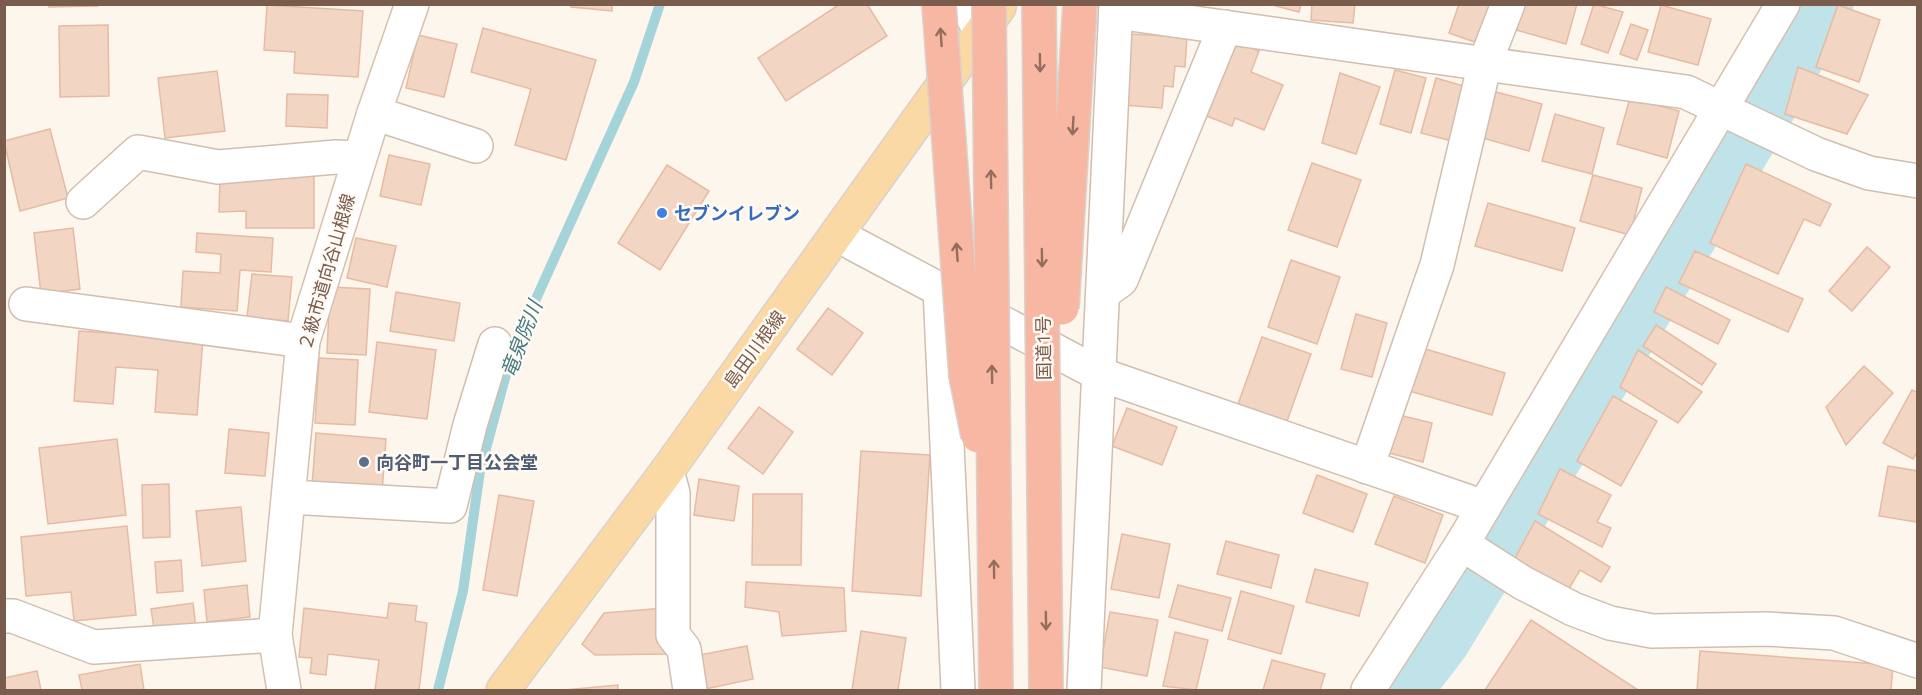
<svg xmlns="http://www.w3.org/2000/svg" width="1922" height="695" viewBox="0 0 1922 695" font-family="Ubuntu,'Noto Sans JP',sans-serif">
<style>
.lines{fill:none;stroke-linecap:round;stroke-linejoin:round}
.stream{stroke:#a5d3da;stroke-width:10}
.river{stroke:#bfe3e8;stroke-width:63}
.building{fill:#f3d5c3;stroke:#e6bba3;stroke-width:1.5}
.street-casing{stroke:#d1beb0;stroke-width:36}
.secondary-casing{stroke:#d6c0b0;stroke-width:36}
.primary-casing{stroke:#dad1cd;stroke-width:36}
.street{stroke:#fff;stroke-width:33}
.secondary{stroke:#fff;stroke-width:33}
.primary{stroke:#fbd9a5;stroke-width:33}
.highway-bridge-casing{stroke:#dad1cd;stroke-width:36;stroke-linecap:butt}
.highway-bridge{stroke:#f7b7a3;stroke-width:33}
.oneway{stroke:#936e5e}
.shop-dot{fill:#3f7fe0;stroke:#fffaf3;stroke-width:2}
.service-dot{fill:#5c6f8a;stroke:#fffaf3;stroke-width:2}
.labels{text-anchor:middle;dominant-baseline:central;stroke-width:5;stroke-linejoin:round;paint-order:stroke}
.shop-label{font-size:18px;font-weight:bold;fill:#366cbe;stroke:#fffaf3;text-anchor:start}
.street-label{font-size:18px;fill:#7a5c4d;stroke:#fffaf3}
.service-label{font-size:18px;font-weight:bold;fill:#4e5e75;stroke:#fffaf3;text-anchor:start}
.water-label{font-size:20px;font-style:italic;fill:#437c86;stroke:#fffaf3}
</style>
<rect width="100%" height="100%" fill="#fdf6ec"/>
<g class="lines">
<!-- stream -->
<path class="stream" d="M438 690 463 591 480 471 512 352 634 82 660 4"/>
<!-- river -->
<path class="river" d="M1400 690 1439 639 1767 102 1822 4"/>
</g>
<!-- building -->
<g class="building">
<path d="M49 4H98V6L49 7Z"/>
<path d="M571 4H612V11L571 7Z"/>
<path d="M840 4H867L887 36 786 101 758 58Z"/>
<path d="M1268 4H1301L1299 12Z"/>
<path d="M1312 4H1355L1353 23 1311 20Z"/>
<path d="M1459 4H1496L1483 45 1449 33Z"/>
<path d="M1523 4H1577L1566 44 1516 30Z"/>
<path d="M1594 4 1623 12 1608 53 1581 44Z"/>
<path d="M267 5 363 11 358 77 294 73 295 52 264 50Z"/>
<path d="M1661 5 1711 19 1698 65 1648 52Z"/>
<path d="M1838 5 1880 20 1859 82 1816 67Z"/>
<path d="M1631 24 1648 30 1637 60 1620 54Z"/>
<path d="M108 25 109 96 60 97 59 26Z"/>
<path d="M483 28 596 60 566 160 515 145 531 89 471 72Z"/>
<path d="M1129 34 1187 37 1185 67 1175 66 1173 87 1164 86 1162 108 1124 105Z"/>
<path d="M418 35 457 44 444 97 406 88Z"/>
<path d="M1234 41 1259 51 1251 72 1283 85 1264 130 1235 118 1232 126 1204 115Z"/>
<path d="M1798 67 1868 95 1847 134 1785 114Z"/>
<path d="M1395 70 1426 78 1411 133 1380 124Z"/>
<path d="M217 71 225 131 165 138 158 78Z"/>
<path d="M1340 73 1380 87 1356 154 1322 143Z"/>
<path d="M1436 78 1467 87 1452 141 1421 133Z"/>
<path d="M1492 91 1542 104 1529 151 1479 137Z"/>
<path d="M287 94 328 95 327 128 286 126Z"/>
<path d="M1630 98 1679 111 1667 158 1617 144Z"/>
<path d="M1555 114 1604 128 1592 174 1542 161Z"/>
<path d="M50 129 68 198 20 211 4 141Z"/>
<path d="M389 155 430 164 421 205 380 196Z"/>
<path d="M1312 163 1361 180 1337 247 1288 230Z"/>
<path d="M1746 164 1831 204 1820 226 1804 219 1778 274 1710 243Z"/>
<path d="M667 165 709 191 660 270 618 243Z"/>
<path d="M314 174V228H246V211L219 212 220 178Z"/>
<path d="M1593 175 1642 188 1630 235 1580 221Z"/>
<path d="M1488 203 1575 228 1562 271 1475 246Z"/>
<path d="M73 228 80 289 41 294 34 233Z"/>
<path d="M197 233 273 238 271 272 240 270 237 311 181 307 183 271 220 273 221 254 196 252Z"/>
<path d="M356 238 396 246 387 287 347 278Z"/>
<path d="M1867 247 1890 267 1852 311 1829 291Z"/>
<path d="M1695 251 1803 299 1788 332 1679 283Z"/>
<path d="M1291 260 1340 277 1317 344 1268 327Z"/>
<path d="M252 274 292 277 288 321 247 317Z"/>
<path d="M330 287 370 289 366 355 327 353Z"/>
<path d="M1666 287 1730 320 1718 344 1654 312Z"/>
<path d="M396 292 460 303 454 341 390 331Z"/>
<path d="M828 308 863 333 832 375 797 349Z"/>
<path d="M1356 314 1387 323 1372 377 1341 369Z"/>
<path d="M1656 325 1716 364 1702 385 1643 346Z"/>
<path d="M79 331 203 339 197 415 155 412 158 370 116 367 113 404 74 401Z"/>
<path d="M1262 337 1311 354 1287 421 1238 404Z"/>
<path d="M377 342 436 350 427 419 369 412Z"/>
<path d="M1419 347 1505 373 1492 415 1406 390Z"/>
<path d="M1638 350 1702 392 1678 423 1620 387Z"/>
<path d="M319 358 358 360 355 425 315 423Z"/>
<path d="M1864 366 1893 393 1846 445 1826 407Z"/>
<path d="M1912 390 1918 393V451L1913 459 1883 443Z"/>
<path d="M1613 396 1657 421 1621 486 1577 461Z"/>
<path d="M759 407 793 432 763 474 728 448Z"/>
<path d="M1127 408 1177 427 1162 465 1112 446Z"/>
<path d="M1399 415 1432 423 1423 462 1389 453Z"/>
<path d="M229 429 269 433 265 476 225 473Z"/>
<path d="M316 433 386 439 382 492 312 486Z"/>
<path d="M117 439 126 515 48 524 39 448Z"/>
<path d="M861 451 930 455 921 596 852 591Z"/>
<path d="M1888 466 1918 471 1917 522 1879 516Z"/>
<path d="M1560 469 1611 495 1597 522 1611 528 1602 547 1538 514Z"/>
<path d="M1317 475 1367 494 1353 532 1303 513Z"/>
<path d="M699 479 739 486 734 521 694 515Z"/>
<path d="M169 484 170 537 143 538 142 485Z"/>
<path d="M753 494H802L801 565H752Z"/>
<path d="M499 495 534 501 517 596 483 590Z"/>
<path d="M1394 496 1443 515 1425 563 1375 544Z"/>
<path d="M241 507 246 561 202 566 196 511Z"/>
<path d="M1535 521 1610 567 1601 582 1580 570 1567 592 1513 562Z"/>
<path d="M127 526 136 615 74 621 71 592 26 596 21 537Z"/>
<path d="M1122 534 1170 544 1159 598 1111 589Z"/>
<path d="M1226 541 1279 555 1271 588 1217 574Z"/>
<path d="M181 560 183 591 157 593 155 562Z"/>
<path d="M1315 569 1368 583 1359 616 1306 602Z"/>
<path d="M746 582 844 588 846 631 782 636 779 612 745 607Z"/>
<path d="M247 585 250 617 207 622 204 590Z"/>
<path d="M1178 585 1231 598 1222 631 1169 617Z"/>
<path d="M1241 591 1294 606 1281 654 1228 639Z"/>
<path d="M193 603 196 628 155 634 151 609Z"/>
<path d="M389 603 417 606 415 621 427 623 419 690H375L379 660 328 654 326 675 310 673 312 658 299 657 304 608 387 618Z"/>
<path d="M664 608 666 654 595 655 582 644 604 613Z"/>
<path d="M1110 612 1158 620 1147 676 1100 667Z"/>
<path d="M1531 620 1638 690H1485Z"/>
<path d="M861 631 906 638 898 690H852Z"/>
<path d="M1175 632 1208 640 1196 690 1163 686Z"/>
<path d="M747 646 753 679 705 689 699 655Z"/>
<path d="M1700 651 1893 665 1891 690H1697Z"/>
<path d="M1272 660 1325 674 1320 690H1263Z"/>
<path d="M140 664 144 690H82L79 675Z"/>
<path d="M37 671 41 690H4V678Z"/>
<path d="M618 685V690H564Z"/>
</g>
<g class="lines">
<!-- street casing -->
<g class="street-casing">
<g id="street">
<path d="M966 4 981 33"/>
<path d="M1116 12 1686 92 1816 154 1869 173 1918 181"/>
<path d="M374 113 476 146"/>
<path d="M83 202 138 152 218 167 336 157 359 158"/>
<path d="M838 233 854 244 1099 374 1484 507"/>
<path d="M940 288 958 690"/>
<path d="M1103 293 1121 280 1225 27"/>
<path d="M26 304 303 341"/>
<path d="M1367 467 1437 265 1485 63 1508 4"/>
<path d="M667 471 673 493V635L684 649 690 690"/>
<path d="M289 497 450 506 470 425 495 344"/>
<path d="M1462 544 1523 583 1573 609 1610 623 1652 631 1767 629 1834 633 1918 661"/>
<path d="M4 616H13L94 647 275 635"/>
<path d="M1084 690 1116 4"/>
</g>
</g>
<!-- secondary casing -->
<g class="secondary-casing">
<g id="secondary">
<path d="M284 690 275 635 303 341 374 113 412 4"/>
<path d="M1368 690 1462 544 1783 4"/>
</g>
</g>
<!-- primary casing -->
<g class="primary-casing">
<path id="primary" d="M503 690 667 471 999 7"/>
</g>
<!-- street -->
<use href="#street" class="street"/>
<!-- secondary -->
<use href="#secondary" class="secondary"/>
<!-- primary -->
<use href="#primary" class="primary"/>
<!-- highway-bridge casing -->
<g class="highway-bridge-casing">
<g id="highway-bridge">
<path d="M939 4 966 376 978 436"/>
<path d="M989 4 996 690"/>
<path d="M1039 4 1046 690"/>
<path d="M1062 308 1080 4"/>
</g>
</g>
<!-- highway-bridge -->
<use href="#highway-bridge" class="highway-bridge"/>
</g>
<!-- one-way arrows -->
<defs><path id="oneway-shaft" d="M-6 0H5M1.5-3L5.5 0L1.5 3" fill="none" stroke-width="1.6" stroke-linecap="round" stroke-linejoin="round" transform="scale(1.5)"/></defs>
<g class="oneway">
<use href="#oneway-shaft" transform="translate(941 37) rotate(-94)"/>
<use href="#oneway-shaft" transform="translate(1040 63) rotate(89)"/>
<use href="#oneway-shaft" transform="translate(1073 126) rotate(93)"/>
<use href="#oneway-shaft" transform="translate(991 179) rotate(-91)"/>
<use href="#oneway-shaft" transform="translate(957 252) rotate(-94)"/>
<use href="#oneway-shaft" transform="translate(1042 258) rotate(89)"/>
<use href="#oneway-shaft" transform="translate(992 374) rotate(-91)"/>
<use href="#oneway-shaft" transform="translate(994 569) rotate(-91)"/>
<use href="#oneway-shaft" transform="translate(1046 621) rotate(89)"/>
</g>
<!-- markers -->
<circle class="shop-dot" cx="662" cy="213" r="6"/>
<circle class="service-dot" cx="364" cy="462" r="6"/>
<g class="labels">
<!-- shop labels -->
<g class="shop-label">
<text x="674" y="213">セブンイレブン</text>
</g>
<!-- street labels -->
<g class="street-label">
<text transform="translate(326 272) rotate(-74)">２級市道向谷山根線</text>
<text transform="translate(1043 348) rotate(-91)">国道1号</text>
<text transform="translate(754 349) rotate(-54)">島田川根線</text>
</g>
<!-- service labels -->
<g class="service-label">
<text x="376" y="462">向谷町一丁目公会堂</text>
</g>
<!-- water labels -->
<g class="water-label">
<text transform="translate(521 339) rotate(-69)">竜泉院川</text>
</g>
</g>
<!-- border -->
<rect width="1922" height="695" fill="none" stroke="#7a5c4d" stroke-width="12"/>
</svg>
